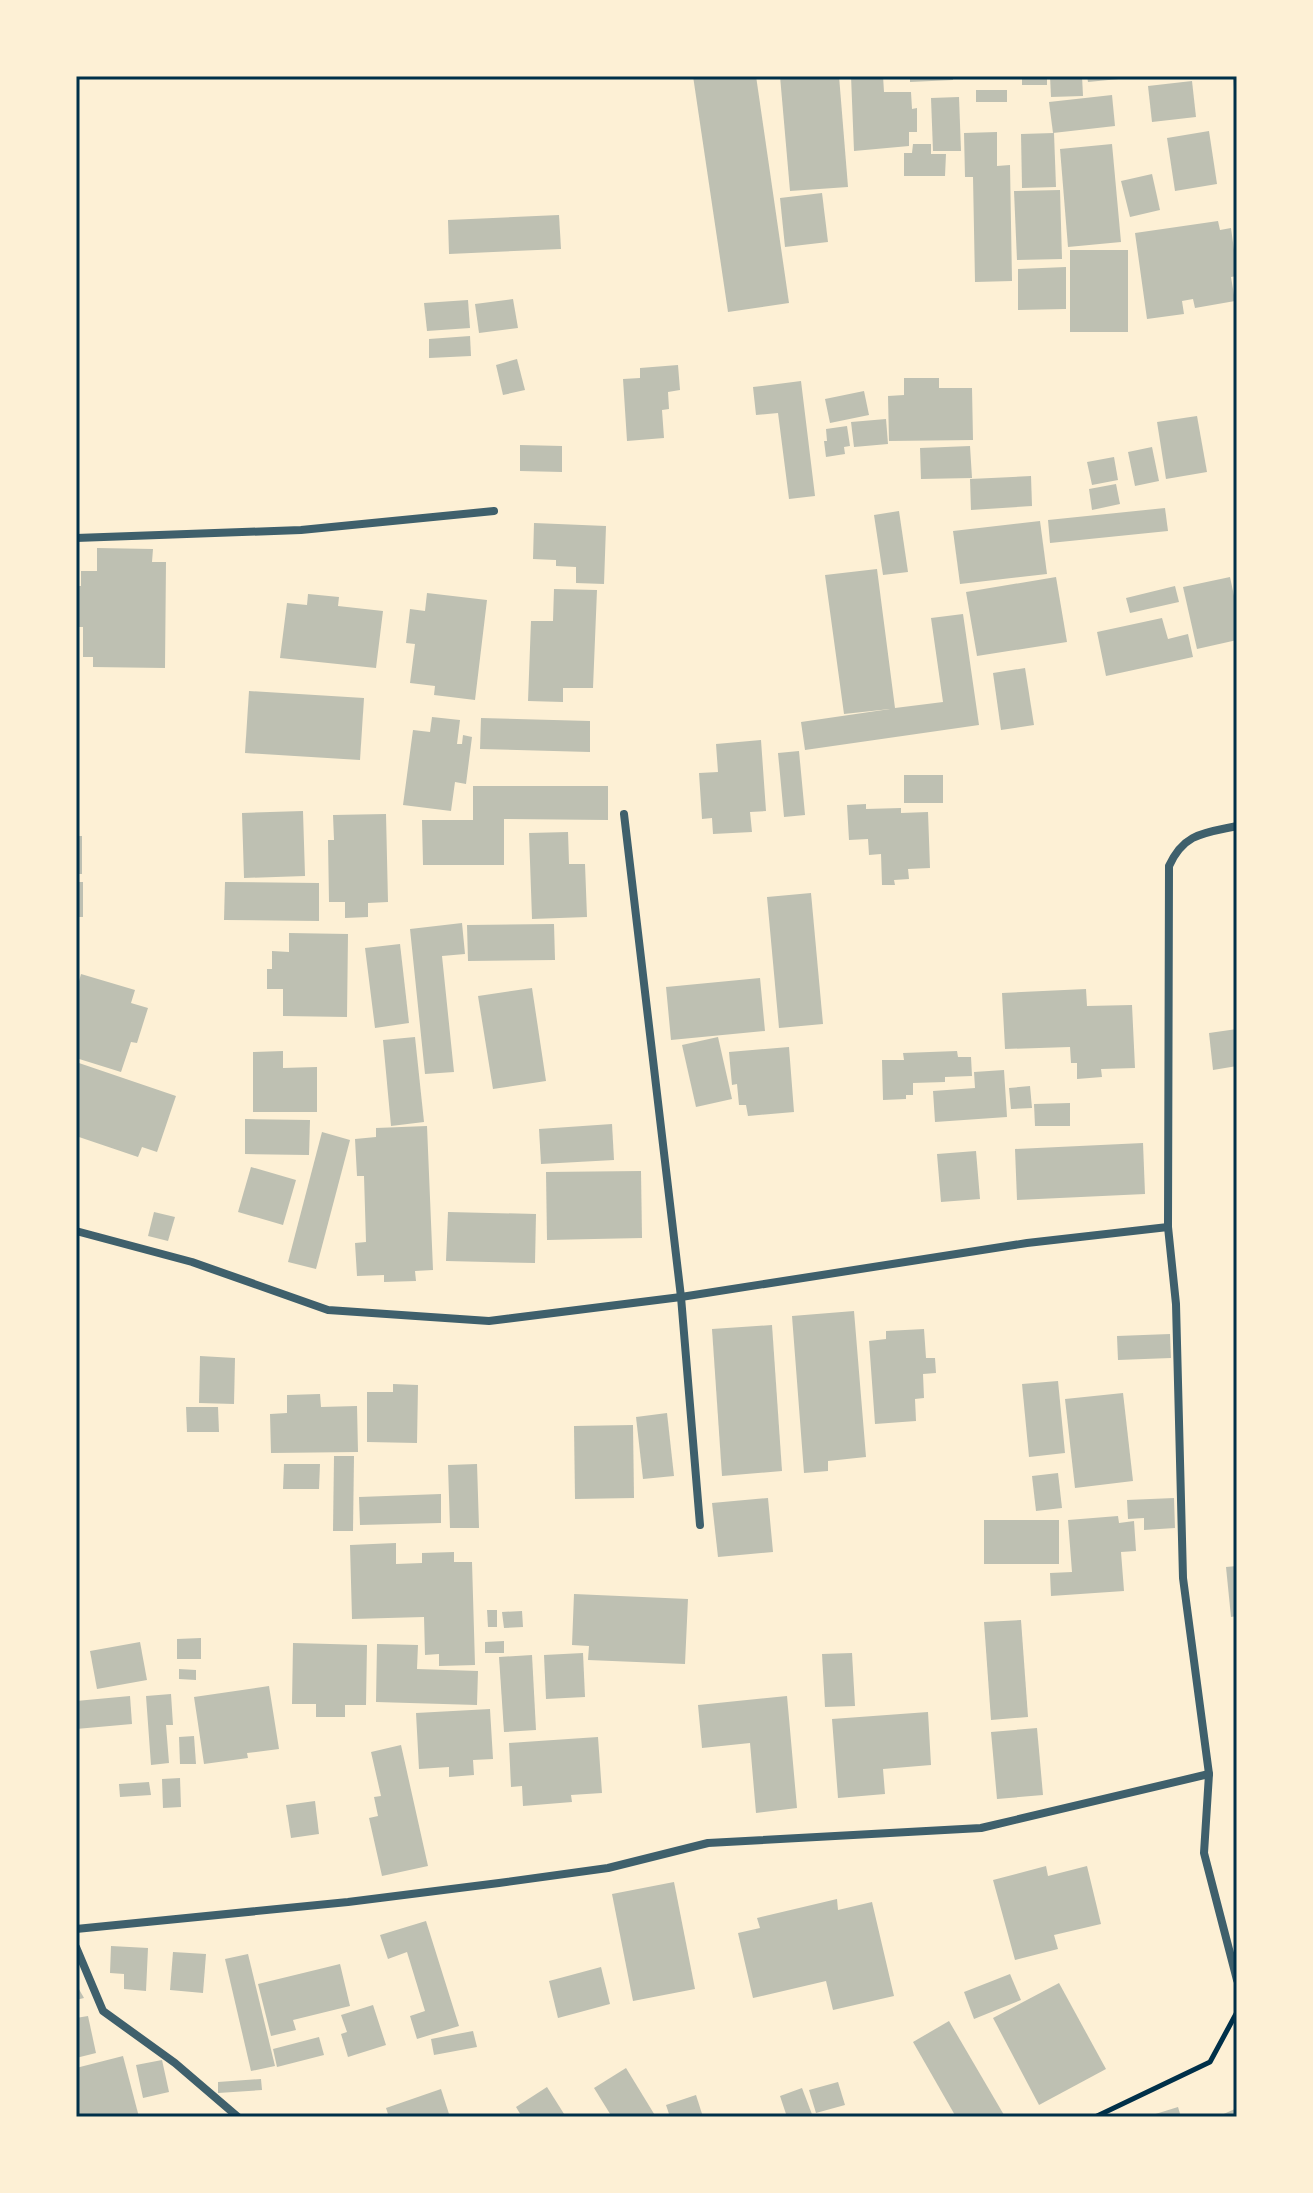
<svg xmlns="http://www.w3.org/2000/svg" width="1313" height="2193" viewBox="0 0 1313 2193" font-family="'Exo 2',sans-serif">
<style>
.building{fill:#bec0b2}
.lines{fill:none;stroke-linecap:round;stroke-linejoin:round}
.path{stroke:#003049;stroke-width:5}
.minor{stroke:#3f606c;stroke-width:8}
.neatline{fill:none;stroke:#003049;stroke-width:3}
</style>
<rect width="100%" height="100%" fill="#fdf0d5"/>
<!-- building -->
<g class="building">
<path d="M693 76H756L789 303 728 312Z"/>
<path d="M780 76H839L848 187 790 191Z"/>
<path d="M851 76H883L884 92H911L912 109 917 108V132H909V146L854 151Z"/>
<path d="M910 76H953V80L910 82Z"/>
<rect x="1022" y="76" width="25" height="9"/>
<path d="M1050 76H1082L1083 96 1051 97Z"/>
<path d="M1087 76H1129V78L1088 82Z"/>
<path d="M1233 77H1237V102H1235Z"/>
<path d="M1192 81 1196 117 1152 122 1148 86Z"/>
<rect x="976" y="90" width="31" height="12"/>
<path d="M1112 95 1115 126 1053 133 1049 102Z"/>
<path d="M959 97 961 151H933L931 98Z"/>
<path d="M1209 131 1217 184 1175 191 1167 138Z"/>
<path d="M997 132V166L1010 165 1012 281 975 282 973 177H965L964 133Z"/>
<path d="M1054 133 1056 187 1022 188 1021 134Z"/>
<path d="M913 144H931V154H946L945 176H904V153H912Z"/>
<path d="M1112 144 1121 242 1068 247 1060 149Z"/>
<path d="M1152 174 1160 210 1130 217 1121 181Z"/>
<path d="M1060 190 1062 259 1017 260 1014 191Z"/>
<path d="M822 193 828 242 785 247 780 198Z"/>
<path d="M559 215 561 249 449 254 448 220Z"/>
<path d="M1218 221 1220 230 1231 228 1237 272V276L1231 277 1235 301 1195 308 1193 299 1182 301 1184 314 1147 319 1135 233Z"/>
<rect x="1070" y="250" width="58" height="82"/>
<path d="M1066 267V309L1018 310V269Z"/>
<path d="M513 299 518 328 479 333 475 304Z"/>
<path d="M468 300 470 328 427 331 424 303Z"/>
<path d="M470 336 471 356 429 358V339Z"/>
<path d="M517 359 525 390 503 395 496 365Z"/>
<path d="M678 365 680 390 668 392 669 409 662 410 664 438 627 441 623 379 640 378V368Z"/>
<path d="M904 378H939V388H972L973 440 889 441 888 396 904 395Z"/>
<path d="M801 381 815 496 789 499 778 413 756 415 753 387Z"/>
<path d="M864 391 869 415 830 423 825 399Z"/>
<path d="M1197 416 1207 472 1166 479 1157 422Z"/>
<path d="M886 419 888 444 854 447 851 422Z"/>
<path d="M847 426 850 446 844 447 845 454 826 457 824 441H827L826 429Z"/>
<path d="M520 445 562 446V472L520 471Z"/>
<path d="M970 446 972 478 921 479 920 448Z"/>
<path d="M1152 447 1159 481 1135 486 1128 452Z"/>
<path d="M1114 457 1118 480 1092 485 1087 462Z"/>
<path d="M1031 476 1032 506 971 510 970 479Z"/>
<path d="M1116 484 1120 504 1092 510 1089 489Z"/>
<path d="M1165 508 1168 531 1050 543 1048 520Z"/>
<path d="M899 511 908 572 883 575 874 515Z"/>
<path d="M1040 521 1047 574 960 584 953 531Z"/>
<path d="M534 523 606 526 604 584 576 583V567L556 566V560L533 559Z"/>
<path d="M97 548 153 549 152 562H166L165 668 93 667V657H83V627H76V586H81V571H97Z"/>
<path d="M877 569 895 708 943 702 931 618 963 614 979 725 805 750 801 722 890 709 844 714 825 575Z"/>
<path d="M1056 577 1067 642 977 656 966 592Z"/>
<path d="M1230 577 1237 610V640L1197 649 1183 587Z"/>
<path d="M1175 586 1179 602 1130 613 1126 598Z"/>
<path d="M554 589 597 590 593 688H563V702L528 701 531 621H553Z"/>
<path d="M427 593 487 600 475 700 434 695 435 686 410 683 415 644 406 643 410 609 425 611Z"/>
<path d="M308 594 339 597 338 606 383 611 376 668 280 658 287 603 307 605Z"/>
<path d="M1162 618 1168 639 1188 634 1193 657 1106 676 1097 632Z"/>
<path d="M1025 668 1034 725 1001 730 993 673Z"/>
<path d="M249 691 364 698 360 760 245 753Z"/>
<path d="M432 717 460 720 457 744H462L463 735 472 737 466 784 455 782 451 811 403 805 413 730 430 732Z"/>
<path d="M481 718 590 721V752L480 749Z"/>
<path d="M761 740 766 811 750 812 752 832 713 834 712 818 702 819 699 773 718 772 716 744Z"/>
<path d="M799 751 805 815 784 817 778 753Z"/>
<rect x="904" y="775" width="39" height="28"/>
<path d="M473 786H608V820L504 819V865H423L422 820H473Z"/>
<path d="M866 804V809L901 808V813L928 812 930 868 908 869 909 879 894 880 895 885H882L881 854 869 855 868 839 849 840 847 805Z"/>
<path d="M303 811 305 876 244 878 242 813Z"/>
<path d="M386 814 388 902 368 903V917L345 918V902H329L328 840H334L333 815Z"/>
<path d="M568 832 569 864H585L587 917 532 919 529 833Z"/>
<rect x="76" y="836" width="6" height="38"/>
<rect x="76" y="882" width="7" height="35"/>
<path d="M225 882 319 883V921L224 920Z"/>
<path d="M811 893 823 1024 779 1028 767 897Z"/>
<path d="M462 923 465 954 442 956 454 1072 425 1074 410 929Z"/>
<path d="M554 924 555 960 468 961 467 925Z"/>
<path d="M289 933 348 934 347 1017 283 1016V989H267V969H272V951L289 952Z"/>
<path d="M400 944 409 1023 375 1028 365 948Z"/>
<path d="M81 974 135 990 131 1003 148 1008 137 1043 131 1042 121 1072 76 1058V992Z"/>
<path d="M760 978 765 1031 671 1040 666 987Z"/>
<path d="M532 988 546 1081 493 1089 478 996Z"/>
<path d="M1086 989 1087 1006 1132 1005 1135 1068 1101 1069 1102 1077 1077 1079V1063H1071L1070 1047 1005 1049 1002 993Z"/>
<path d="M1237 1029V1066L1213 1070 1209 1033Z"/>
<path d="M415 1037 424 1122 391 1126 383 1040Z"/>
<path d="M718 1037 732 1099 696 1107 682 1045Z"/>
<path d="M789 1047 794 1112 748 1116 746 1105H739L737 1084 732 1085 729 1052Z"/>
<path d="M283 1051V1068L317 1067V1112H253V1052Z"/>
<path d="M957 1051 958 1057H971L972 1076 945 1077V1082L913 1083V1095H906V1099L883 1100 882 1060H904L903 1053Z"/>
<path d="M76 1062 176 1096 157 1152 142 1147 138 1157 76 1136Z"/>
<path d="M1004 1070 1007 1117 935 1122 933 1091 975 1088 974 1072Z"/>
<path d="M1030 1086 1032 1108 1011 1109 1009 1088Z"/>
<path d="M1070 1103V1126H1035L1034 1104Z"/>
<path d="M245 1119 310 1120 309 1155 245 1154Z"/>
<path d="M612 1124 614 1160 541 1164 539 1129Z"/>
<path d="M427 1126 433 1270 415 1271 416 1281 384 1282V1275L357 1276 355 1243 366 1242 364 1176H357L355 1139 376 1137V1128Z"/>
<path d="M322 1132 350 1140 316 1269 288 1262Z"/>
<path d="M1143 1143 1145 1194 1017 1200 1015 1149Z"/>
<path d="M976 1151 980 1199 941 1202 937 1154Z"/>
<path d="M251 1167 296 1180 283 1225 238 1212Z"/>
<path d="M641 1171 642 1238 547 1240 546 1172Z"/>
<path d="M154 1212 175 1217 168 1241 148 1236Z"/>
<path d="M448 1212 536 1214 535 1263 446 1261Z"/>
<path d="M854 1311 866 1457 828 1461V1471L804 1473 792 1316Z"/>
<path d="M772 1325 782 1471 722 1476 712 1329Z"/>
<path d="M924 1329 926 1358H935L936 1373 923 1374 924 1398 915 1399 916 1421 875 1424 869 1341 886 1339V1331Z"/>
<path d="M1170 1334 1171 1358 1118 1360 1117 1336Z"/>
<path d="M200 1356 235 1358 234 1404 199 1403Z"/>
<path d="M1058 1381 1065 1453 1029 1457 1022 1384Z"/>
<path d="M393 1384 418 1385 417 1443 367 1442V1392H393Z"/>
<path d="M1123 1393 1133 1481 1075 1488 1065 1399Z"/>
<path d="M320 1394 321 1407 357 1406 358 1452 271 1453 270 1414 287 1413V1395Z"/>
<path d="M186 1407H218L219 1432H187Z"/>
<path d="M667 1413 674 1476 643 1479 636 1417Z"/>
<path d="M633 1425 634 1498 575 1499 574 1426Z"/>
<path d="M334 1456H354L353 1531H333Z"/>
<path d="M284 1464H320L319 1489H283Z"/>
<path d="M477 1464 479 1528H450L448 1465Z"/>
<path d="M1058 1473 1062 1508 1036 1511 1032 1476Z"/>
<path d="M441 1494V1523L360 1525 359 1497Z"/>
<path d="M768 1498 773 1552 718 1557 712 1503Z"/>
<path d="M1174 1498 1175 1528 1144 1530V1518L1128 1519 1127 1500Z"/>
<path d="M1118 1516 1119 1523 1134 1521 1136 1551 1121 1552 1124 1591 1051 1596 1050 1573 1072 1572 1068 1520Z"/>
<rect x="984" y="1520" width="75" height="44"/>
<path d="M396 1543V1564L422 1563V1553L454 1552V1562H472L475 1665 439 1666V1654L425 1655 424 1617 352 1619 350 1545Z"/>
<path d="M1237 1566V1616L1231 1617 1226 1567Z"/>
<path d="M574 1594 688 1599 685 1664 588 1660 589 1646 572 1645Z"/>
<path d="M487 1610H497V1627H488Z"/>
<path d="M522 1611 523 1627 504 1628 502 1612Z"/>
<path d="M1021 1620 1028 1717 991 1720 984 1622Z"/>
<path d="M201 1638V1659H177V1639Z"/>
<path d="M504 1641V1653H485V1642Z"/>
<path d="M140 1642 147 1680 97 1689 90 1651Z"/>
<path d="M293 1643 367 1645 366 1705H345V1717H316V1704H292Z"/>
<path d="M377 1644 418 1645 417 1669 478 1671 477 1705 376 1702Z"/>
<path d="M583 1653 585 1697 546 1699 544 1655Z"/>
<path d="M852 1653 855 1706 825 1707 822 1654Z"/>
<path d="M532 1655 536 1730 504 1732 499 1657Z"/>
<path d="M179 1669 196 1670V1680L179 1679Z"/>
<path d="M269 1686 279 1749 247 1753 248 1758 204 1764 194 1697Z"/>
<path d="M171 1694 173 1725H166L169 1763 151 1765 146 1696Z"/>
<path d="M130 1696 132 1724 76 1729V1701Z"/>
<path d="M787 1696 797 1808 756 1813 750 1743 702 1748 698 1705Z"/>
<path d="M490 1709 493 1759 473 1760 474 1775 449 1777V1767L419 1769 416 1713Z"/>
<path d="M928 1712 931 1765 883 1769 885 1794 838 1798 832 1719Z"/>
<path d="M1037 1728 1043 1795 997 1799 991 1732Z"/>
<path d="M194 1736 196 1764H180L179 1737Z"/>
<path d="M598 1737 602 1793 571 1795 572 1802 523 1806 522 1786 511 1787 509 1743Z"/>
<path d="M401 1745 428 1866 382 1876 369 1818 378 1816 374 1797 381 1796 371 1752Z"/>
<path d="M180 1778 181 1807 163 1808 162 1779Z"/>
<path d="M149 1782 151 1795 120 1797 119 1784Z"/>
<path d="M315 1801 319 1834 291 1838 286 1805Z"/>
<path d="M1046 1866 1048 1876 1087 1866 1101 1924 1054 1935 1058 1949 1015 1960 993 1880Z"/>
<path d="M674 1882 695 1989 633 2001 612 1894Z"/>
<path d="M837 1899 838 1910 872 1902 894 1996 833 2010 826 1981 753 1998 738 1933 760 1928 757 1918Z"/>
<path d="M426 1921 459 2026 417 2039 410 2016 425 2011 407 1952 388 1959 380 1935Z"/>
<path d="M111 1946 148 1948 146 1991 124 1989V1974L110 1973Z"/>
<path d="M173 1952 206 1954 203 1993 170 1990Z"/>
<path d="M248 1954 275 2066 251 2071 225 1959Z"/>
<path d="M340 1964 350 2006 293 2020 296 2030 271 2036 258 1984Z"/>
<path d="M601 1967 610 2004 558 2018 549 1981Z"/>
<path d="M1010 1974 1021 2000 974 2019 964 1992Z"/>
<path d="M1059 1983 1106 2069 1039 2105 993 2018Z"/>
<path d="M76 1984 84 1998 76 2000Z"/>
<path d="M373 2005 386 2045 348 2057 341 2034 347 2032 341 2015Z"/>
<path d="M88 2016 96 2053 76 2058V2018Z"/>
<path d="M949 2021 1004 2115 1000 2117H956L913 2042Z"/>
<path d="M473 2031 477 2047 434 2055 431 2039Z"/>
<path d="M319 2037 324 2055 277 2067 273 2049Z"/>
<path d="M123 2056 139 2117H76V2068Z"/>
<path d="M162 2060 169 2092 143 2098 136 2065Z"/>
<path d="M626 2068 656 2117H612L594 2088Z"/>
<path d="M261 2079 262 2090 218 2093V2082Z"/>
<path d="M838 2082 845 2105 816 2113 809 2090Z"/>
<path d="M547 2087 566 2117H522L516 2107Z"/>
<path d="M802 2088 813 2117H787L780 2096Z"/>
<path d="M441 2089 450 2117H389L386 2108Z"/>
<path d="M696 2095 703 2117H670L666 2105Z"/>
<path d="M1178 2107 1181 2117H1149V2116Z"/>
<path d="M1237 2108V2117H1217Z"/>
</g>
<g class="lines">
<!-- path -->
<path class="path" d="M1095 2117 1210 2062 1237 2012"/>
<!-- minor -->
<g class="minor">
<path d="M76 538 301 530 494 511"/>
<path d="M624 814 681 1297 700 1525"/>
<path d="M1168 1227 1169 866C1184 833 1204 833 1237 826"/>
<path d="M76 1231 192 1262 328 1310 489 1321 681 1297 1027 1243 1168 1227 1176 1304 1183 1578 1209 1774"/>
<path d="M76 1929 348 1902 499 1883 608 1868 708 1843 981 1828 1209 1774 1204 1853 1237 1980"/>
<path d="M76 1947 103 2011 175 2063 238 2117"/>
</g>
</g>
<!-- border -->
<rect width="1313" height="2193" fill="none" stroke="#fdf0d5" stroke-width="156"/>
<rect x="78" y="78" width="1157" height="2037" class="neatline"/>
</svg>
